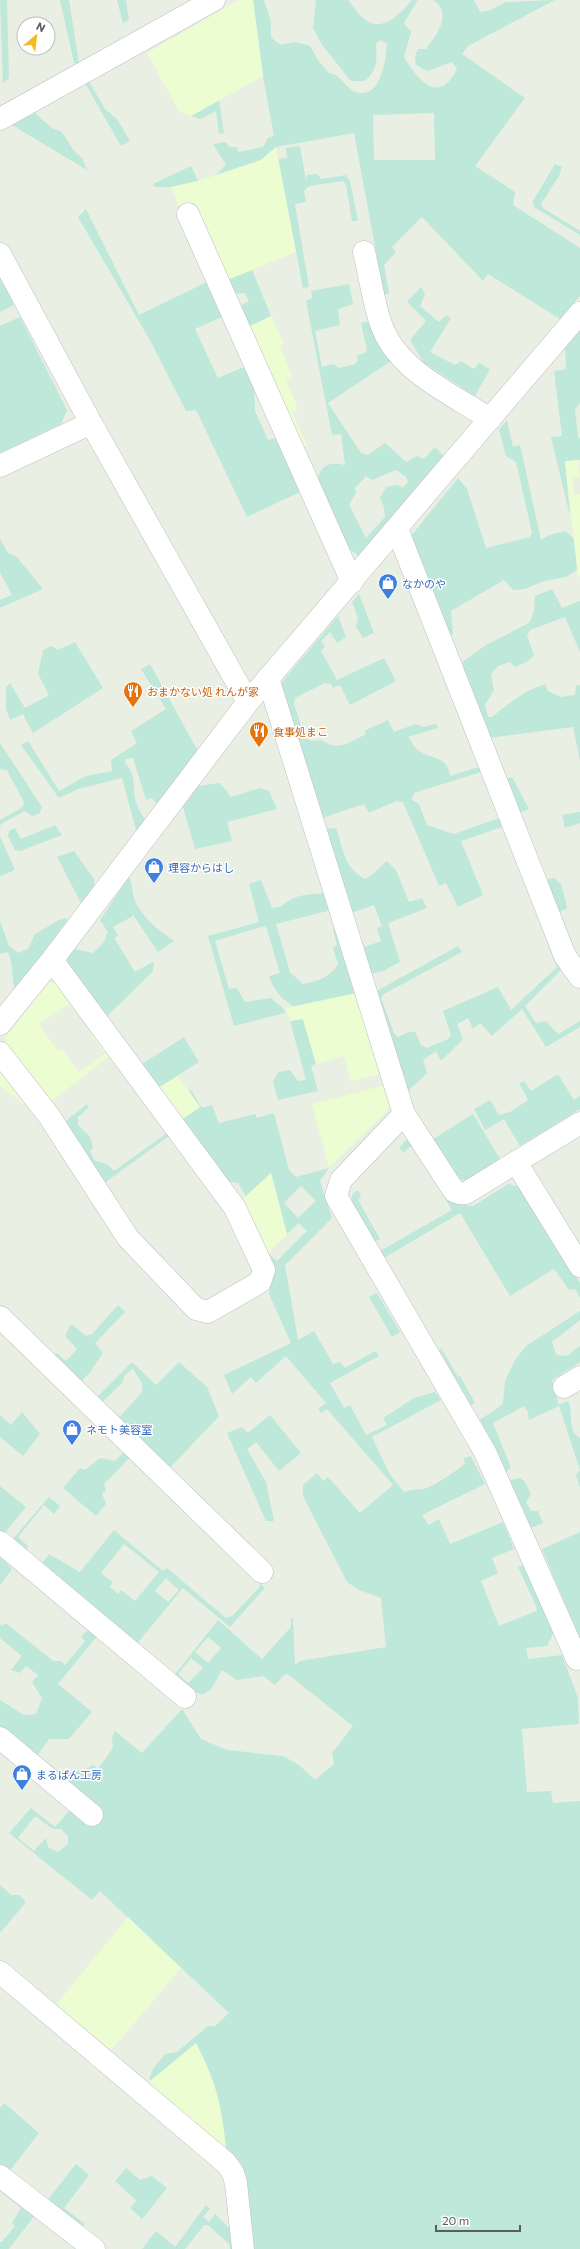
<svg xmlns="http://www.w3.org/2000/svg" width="580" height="2249" viewBox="0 0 580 2249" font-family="Commissioner,'Noto Sans JP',sans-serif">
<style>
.green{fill:#bee8d9;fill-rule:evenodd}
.sand{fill:#ebfdd1;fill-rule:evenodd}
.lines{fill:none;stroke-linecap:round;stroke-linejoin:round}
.street-casing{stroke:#bfbdc5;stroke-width:23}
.street{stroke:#fff;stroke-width:22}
.labels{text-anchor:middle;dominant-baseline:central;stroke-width:3;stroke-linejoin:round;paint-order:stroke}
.shop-label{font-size:11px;fill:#366cbe;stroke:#fff;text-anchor:start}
.food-label{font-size:11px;fill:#c56008;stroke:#fff;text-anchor:start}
</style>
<rect width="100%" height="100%" fill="#eaefe3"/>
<!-- green -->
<g class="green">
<path d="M0 0H7L9 78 3 83Z"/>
<path d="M60 0H69L79 63H74Z"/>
<path d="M117 0H126L129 20 123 23Z"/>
<path d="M253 0H264L271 21V37C282 48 281 44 294 42 299 42 305 45 310 46L318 60 329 73C341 74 345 88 356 92 381 100 386 59 387 44L381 40 376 43C377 61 378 68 365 81H351L322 45 313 28 316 0H348C353 6 360 17 367 21 384 32 402 12 412 0H418L404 23 411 32 404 57C418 80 439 106 457 69L452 62 427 71 416 65 415 56 418 49H426C436 36 454 13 433 0H474L480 12 488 11 506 2 555 0 468 46 462 54 525 98 475 166 515 192 513 205 580 248V296L560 319 488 274 483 281 422 217 392 247 396 252 384 265 389 293 384 295 354 133 276 147 261 160 216 175 226 165 213 144 226 142 229 147H236L239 152 263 147 268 138 274 136 263 76ZM434 113 435 160H374L373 115Z"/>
<path d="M88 80 105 109 117 119 130 141 121 146 85 83Z"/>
<path d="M219 100 224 133 219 134 216 111 200 119 191 116Z"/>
<path d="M35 113 52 128 62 132 74 151 82 158 87 170 12 125Z"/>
<path d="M300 146 306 181 307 175 317 174 321 179 346 175 350 181 358 221H352L346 185 343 181 309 186 304 191 306 202 295 204 309 287 303 288 278 159 287 158 286 148Z"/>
<path d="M555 164 562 167 559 176 541 204 543 208 580 231V235L534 207 533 201Z"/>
<path d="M191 166 198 181 171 187H155L153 184Z"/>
<path d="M86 209 139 315 209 281 224 316 195 329 218 378 246 366 254 384 255 411 268 440 276 438 300 492 247 517 196 410 186 411 151 342 78 217Z"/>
<path d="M252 270 271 316 248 327 239 307 249 301 245 293 233 294 227 280Z"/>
<path d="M0 277 14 305 0 312Z"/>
<path d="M349 284 353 304 338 309 340 325 315 331 322 367 334 364 339 368 355 364 358 360 357 355 365 353 367 350 361 323 370 321 391 361 328 403 361 453 368 455 385 443 406 462 417 456 424 459 435 447 444 456 359 556 345 546 316 482C322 464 328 462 345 465L341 434 332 435 306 301 312 298 311 291ZM396 470 406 477 408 482 403 487 397 485 386 487 380 498 384 507 385 517 366 538 349 505 356 493 355 488 366 476 372 480Z"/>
<path d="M421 287 425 294 420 306 439 322 446 315 451 318 430 352 455 365 461 361 474 369 479 363 490 369 475 396 424 363 410 340 426 321 407 302Z"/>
<path d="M20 317 67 410 61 424 0 453V326Z"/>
<path d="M580 329V403L575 409 578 437 580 439V460L565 462 570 516 551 437 562 436 554 371 566 369 565 346Z"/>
<path d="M507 420 513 447 520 445 541 540 549 535 565 531 577 541 580 568 566 577 544 581 525 589 513 590 504 580 451 611 453 634 449 637 411 536 458 478 467 489 486 548 530 537 532 533 516 462 506 456 499 430Z"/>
<path d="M0 539 8 553 16 556 43 589 0 608V600L12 595 0 572Z"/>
<path d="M552 589 562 608 580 601V652L565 617 530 630 527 636 534 655 527 662 515 667 510 662 498 666 491 674 494 690 485 705 488 717H492C509 703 524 691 545 684L548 691 561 697 575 695 576 686 580 685V761L573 727 489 738 462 662 486 645 529 623 534 612 535 596Z"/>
<path d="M359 594 374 633 363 638 356 627 358 618 352 602Z"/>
<path d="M338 616 346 637 337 643 330 632 321 641 325 646 321 651 337 680 384 658 396 681 350 705 340 685 333 688 331 684 325 683 295 698 294 704 305 738 311 741 321 740C340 752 348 743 366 734L364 731 388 720 394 732 416 724 423 727 436 724 438 728 408 737C411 741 414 747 418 750 431 760 447 755 450 776L482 766 484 771 414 793 412 800 419 804 427 825 454 834 502 817 505 826 461 841 483 895 458 907 446 883 439 886 403 802 396 801 369 813 364 804 322 818 281 683Z"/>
<path d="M75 642 103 688 33 733 23 714 10 720 6 709V687L10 683 25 708 49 695 38 674 43 650 51 646 58 650Z"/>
<path d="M150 664 199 753 157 804 152 798 146 800 133 758 125 759V763C138 775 131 791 137 805 139 811 143 816 146 822L137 834 122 778 78 789 59 798 21 745 28 741 59 791 86 776 112 771 111 760 137 743 131 731 166 709 141 669Z"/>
<path d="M0 743 42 807 39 814 32 816 25 811 1 824 0 827V820L23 807 24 802 7 770 0 769Z"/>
<path d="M512 777 529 809 518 814 505 779Z"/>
<path d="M220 783 231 797 260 788 269 791 277 809 227 822 232 841 195 849 183 807 198 786Z"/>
<path d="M580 812V823L565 828 562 815Z"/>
<path d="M55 825 62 835 20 851 15 850 8 836 9 831 15 828 21 839Z"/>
<path d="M336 828C344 850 343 867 365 879 375 874 378 868 387 861L396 870 409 902 422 898 427 908 388 923 400 962 383 971 370 974 362 948 381 941 377 928 382 926 374 905 351 913 325 829Z"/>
<path d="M0 836 15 870 0 876Z"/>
<path d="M74 851 94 879V886L81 903 57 857Z"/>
<path d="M129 877C133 885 132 893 135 901 142 917 159 931 174 941L158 952 127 906 133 916 113 927 118 936 114 938 135 972 154 961 153 971 103 1020 68 971 67 959 75 949 93 953 104 942 108 932 100 920Z"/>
<path d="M554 878 561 884 567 908 560 912 571 940 567 941 545 880Z"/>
<path d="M261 880 272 908C282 908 284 903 292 899 302 894 314 894 325 893L331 910 276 924 290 972 303 984C316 982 331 977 338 964L333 948 337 945 333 929 338 927 357 993 294 1007C281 998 274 991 269 976L280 973 266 926 261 927 215 941 229 989 237 988 245 1002 271 998 284 1009 285 1013 234 1026 208 936 259 922 249 884Z"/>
<path d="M67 918V921L15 990C11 977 14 965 8 952L0 954V921L9 946 18 953 28 949 35 934 61 919Z"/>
<path d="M458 946 462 952 384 994 381 998 394 1033 398 1037 409 1032H415L421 1045 427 1048 448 1039 451 1035 443 1011 498 987 511 1010 557 967 550 950 555 948 563 968 525 1006 536 1023 546 1021 558 1034 580 1021V1027L546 1047 522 1009 492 1036 480 1023 473 1029 468 1018 457 1024 463 1039 441 1061 436 1051 423 1060 427 1073 408 1091 375 992Z"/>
<path d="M303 1019 316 1064 311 1066 318 1091 278 1100 273 1082 278 1072 290 1070 298 1081 306 1080 290 1021Z"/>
<path d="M184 1037 199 1062 158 1088 142 1064Z"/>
<path d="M558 1074 574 1100 580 1096V1109L520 1146 504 1119 485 1130 474 1109 490 1100 499 1115 510 1112 528 1100 519 1083 524 1081 531 1091Z"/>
<path d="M191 1090 202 1108 212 1105 219 1123 255 1114 257 1118 274 1113 289 1170 296 1177 329 1168 320 1181 332 1218 285 1265 298 1340 314 1331 333 1364 340 1362 345 1368 375 1351 379 1356 330 1383 344 1408 350 1405 366 1435 387 1425 383 1418 414 1398 435 1392 441 1400 372 1437 389 1473 404 1492C412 1489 416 1490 423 1489 432 1488 458 1470 465 1463L464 1458 471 1456 485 1484 422 1515 429 1525 439 1519 450 1544 503 1522 514 1549 492 1558 498 1573 481 1581 499 1626 536 1611 537 1608 518 1567 524 1565 554 1632 547 1646 526 1648 528 1659 562 1655 578 1698 579 1724 522 1729 527 1792 551 1791 553 1803 580 1801V2249H253L244 2173 241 2163 226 2150C222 2106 216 2082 196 2043L151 2080 149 2079 153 2069 165 2054 177 2052 208 2026H215L229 2013 100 1891 92 1900 9 1833 31 1808 55 1827 71 1809 102 1812 0 1727V1700L24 1715 36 1714 42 1698 32 1682 38 1675 26 1666 20 1673 11 1670 22 1656 0 1638V1624L2 1626 6 1623 53 1661H61L65 1665 85 1641 81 1637 90 1627 99 1634 58 1684 92 1712 69 1739H49L38 1755 63 1775C75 1770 81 1773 93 1765L98 1769 113 1748 112 1737 115 1731 142 1753 182 1709 201 1739 227 1750 283 1756 299 1765 315 1780 334 1764 332 1753 353 1726 289 1675 285 1674 275 1685 263 1676 237 1680 222 1670 212 1688 204 1694C192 1694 181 1686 173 1677L218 1620 262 1659 291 1627V1618L293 1619 295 1665 300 1661 386 1647 381 1598 359 1590 347 1582 303 1496V1485L317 1473 323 1481 328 1477 360 1513 393 1485 327 1409 321 1413 318 1409 326 1403 286 1356 256 1383 251 1377 232 1394 224 1375 291 1343 269 1294 271 1272 268 1253 277 1261 307 1231 299 1223 287 1234 271 1173 246 1196 238 1183 226 1181 181 1120 200 1107 189 1091ZM301 1186 316 1201 298 1218 284 1203ZM208 1637 221 1648 208 1663 195 1652ZM191 1658 203 1668 188 1683 178 1674ZM35 1816 53 1829H61L68 1836V1844L58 1852 48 1847 46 1838 34 1851 18 1838Z"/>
<path d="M87 1104 88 1108 78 1117V1125L90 1137 93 1147 90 1151 95 1161 107 1164 114 1171 167 1133 169 1136 103 1184 66 1121Z"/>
<path d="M473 1114 500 1159 467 1180C449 1181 439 1155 430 1141Z"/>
<path d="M407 1139 415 1141 455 1204 473 1206 508 1184 520 1187 580 1283V1298L575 1289 569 1290 554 1269 510 1296 460 1213 384 1258 380 1251 452 1210 413 1147H409L404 1153 399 1148Z"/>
<path d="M357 1190 361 1195 358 1200 380 1239 375 1242 351 1202 352 1195Z"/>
<path d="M377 1293 400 1332 392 1337 369 1297Z"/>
<path d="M118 1305 125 1312 95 1343 103 1353 91 1371 79 1384 52 1357 57 1353 66 1361 77 1349 65 1336 70 1326 73 1325 86 1336 92 1334Z"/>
<path d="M580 1311V1320C570 1327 563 1335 552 1341L556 1355 567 1356 580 1346V1362L552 1380 559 1405 568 1401C574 1412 566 1429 580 1438V1489L576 1475 580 1470 559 1406 529 1420 528 1412 524 1406 493 1423 511 1468 506 1472 480 1419 493 1412 503 1403 505 1381 515 1360 526 1346Z"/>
<path d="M441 1348 458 1377 460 1376 475 1403 471 1405 439 1349Z"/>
<path d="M132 1362 156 1385 179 1362 207 1387 219 1416 168 1470 117 1420 142 1392V1384L133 1368 124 1376 123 1382 100 1404 95 1399Z"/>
<path d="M22 1412 40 1434 23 1456 0 1437V1415L11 1425Z"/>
<path d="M270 1415 301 1453 279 1471 256 1442 247 1449 266 1482 274 1521H266L227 1433 242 1427 248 1433Z"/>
<path d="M125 1451 131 1456 104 1484 106 1490 102 1494 106 1504 96 1516 63 1488 80 1468 85 1470 100 1458 115 1461Z"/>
<path d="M521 1478 525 1482 531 1494 526 1502 531 1511H538L543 1523 531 1528 510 1480Z"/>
<path d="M0 1486 26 1507 3 1535 0 1532Z"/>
<path d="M49 1497 60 1506 54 1514 44 1505 18 1537 28 1546 24 1552 11 1541Z"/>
<path d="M114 1530 163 1571 167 1568 226 1618 232 1616 259 1588 260 1583 265 1588 230 1627 183 1588 135 1646 40 1566 49 1554 80 1572ZM124 1544 159 1572 135 1601 121 1590 118 1594 110 1587 113 1582 101 1573ZM166 1578 179 1590 168 1602 155 1591Z"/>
<path d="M580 1532V1639L542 1549Z"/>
<path d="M0 1557 12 1569 0 1585Z"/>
<path d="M0 1885 11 1895H19L26 1902 0 1933Z"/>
<path d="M4 2103 39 2133 8 2173 0 2166V2108Z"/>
<path d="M76 2164 89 2175 64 2208 85 2224 81 2229 46 2202Z"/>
<path d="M126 2168 140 2180 152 2176 167 2188 142 2219 130 2208 137 2201 115 2181Z"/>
<path d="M0 2187 35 2215 9 2249H0V2242H2L15 2226 12 2223 21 2208 0 2191Z"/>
<path d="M206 2205 210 2209 203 2217 209 2222 215 2214 231 2230 236 2249H230L229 2244 208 2225H204L185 2249H142L156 2231 175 2247Z"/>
</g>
<!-- sand -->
<g class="sand">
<path d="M239 0H253L263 76 191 116 179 111 147 53Z"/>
<path d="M276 147 296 252 227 280 180 210 171 187 198 181 261 160Z"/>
<path d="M271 316 284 344 280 346 292 377 286 379 298 409 292 412 307 446 301 448 248 327Z"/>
<path d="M580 460 578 464 580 477 572 478 574 495 580 494V576L578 577 565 461Z"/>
<path d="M49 982 61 984 112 1054 51 1102 6 1048V1037ZM69 1004 73 1010 75 1008 92 1031 90 1033 105 1054 79 1072 62 1049 58 1051 39 1024Z"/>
<path d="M357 993 381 1074 351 1081 344 1056 316 1064 303 1019 290 1021 286 1008Z"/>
<path d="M0 1070 26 1106 0 1086Z"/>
<path d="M178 1076 200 1107 181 1120 158 1088Z"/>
<path d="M386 1085 392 1106 329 1168 312 1104Z"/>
<path d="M271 1173 287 1234 268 1253 242 1207 246 1196Z"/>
<path d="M128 1917 181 1968 110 2052 54 2007Z"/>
<path d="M196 2043C216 2082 222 2106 226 2150L147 2084Z"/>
</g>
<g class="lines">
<!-- street casing -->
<g class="street-casing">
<g id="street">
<path d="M0 119 214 0"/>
<path d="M188 214 352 582"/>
<path d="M364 252C370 276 373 301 381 324 397 371 452 394 490 419"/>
<path d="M0 254 91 423 248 702"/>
<path d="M0 466 91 423"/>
<path d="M397 529 565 956 580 977"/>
<path d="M268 678 404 1114 454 1191 459 1193H466L580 1123"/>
<path d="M0 1024 52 960 248 702 580 313"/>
<path d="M0 1053 49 1116 128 1238 196 1309 208 1312 260 1282 264 1270 235 1208 52 960"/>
<path d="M404 1114 341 1180 336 1196 485 1452 577 1659"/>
<path d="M516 1162 580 1266"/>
<path d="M0 1317 262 1572"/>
<path d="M564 1387 580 1377"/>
<path d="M0 1542 185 1697"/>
<path d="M0 1738 92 1815"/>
<path d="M0 1972 226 2163 233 2173 236 2183 243 2249"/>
<path d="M0 2176 94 2249"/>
</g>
</g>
<!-- street -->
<use href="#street" class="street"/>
</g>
<!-- icons -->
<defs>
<g id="shop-pin" transform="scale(1)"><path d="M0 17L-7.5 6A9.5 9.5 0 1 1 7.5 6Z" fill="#3f7fe0" stroke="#fff"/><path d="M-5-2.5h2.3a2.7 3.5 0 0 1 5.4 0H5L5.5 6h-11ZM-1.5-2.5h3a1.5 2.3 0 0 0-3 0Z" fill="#fff"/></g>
<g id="restaurant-pin" transform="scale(1)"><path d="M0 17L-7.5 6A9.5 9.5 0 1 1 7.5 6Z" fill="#e8710a" stroke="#fff"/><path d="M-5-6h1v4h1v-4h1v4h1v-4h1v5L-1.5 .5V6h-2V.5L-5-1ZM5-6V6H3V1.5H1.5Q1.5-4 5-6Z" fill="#fff"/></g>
</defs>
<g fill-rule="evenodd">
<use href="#shop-pin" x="388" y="583"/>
<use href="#restaurant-pin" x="133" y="691"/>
<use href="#restaurant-pin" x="259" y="731"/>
<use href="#shop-pin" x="154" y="867"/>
<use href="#shop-pin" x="72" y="1429"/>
<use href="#shop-pin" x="22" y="1774"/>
</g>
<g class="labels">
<!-- shop labels -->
<g class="shop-label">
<text x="402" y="583">なかのや</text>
<text x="168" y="867">理容からはし</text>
<text x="86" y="1429">ネモト美容室</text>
<text x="36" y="1774">まるぱん工房</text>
</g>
<!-- food labels -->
<g class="food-label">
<text x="147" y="691">おまかない処 れんが家</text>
<text x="273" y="731">食事処まこ</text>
</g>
</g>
<!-- north arrow -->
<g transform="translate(36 36) rotate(28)"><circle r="19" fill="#ffffff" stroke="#bebdc1"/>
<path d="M0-3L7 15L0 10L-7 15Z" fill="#f4ba25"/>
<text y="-6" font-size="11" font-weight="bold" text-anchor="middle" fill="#5d5b65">N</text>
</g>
<!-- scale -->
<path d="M436 2225v6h84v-6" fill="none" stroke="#5d5b65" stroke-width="2"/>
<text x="442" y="2225" font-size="12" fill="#5d5b65" stroke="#ffffff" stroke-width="3" paint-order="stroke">20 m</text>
</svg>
